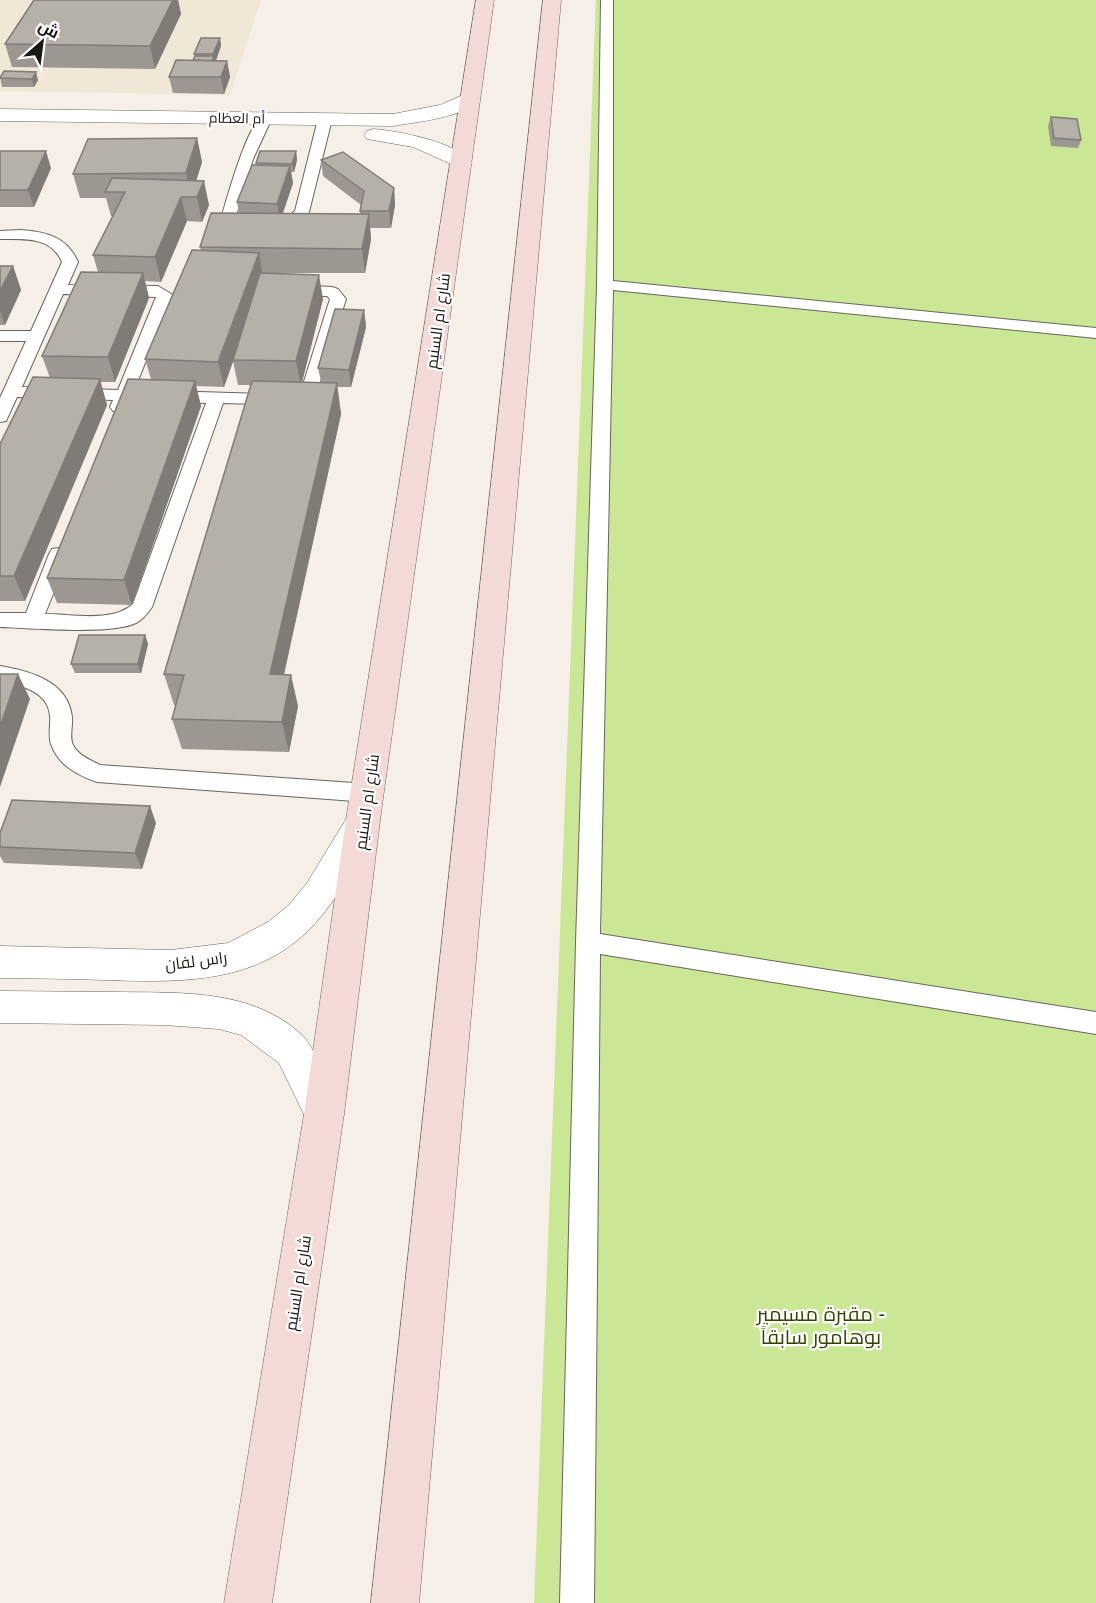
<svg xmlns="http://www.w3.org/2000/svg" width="1096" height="1603" viewBox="0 0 1096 1603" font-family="Helvetica,Cairo,sans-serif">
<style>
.built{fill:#f0e7d7}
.green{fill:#c9e795}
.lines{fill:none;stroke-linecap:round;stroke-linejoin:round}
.service-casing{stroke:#6a655e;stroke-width:2}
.minor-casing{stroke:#6a655e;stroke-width:1}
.secondary-casing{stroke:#6a655e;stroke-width:1}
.service{fill:#fff;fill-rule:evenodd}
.minor{fill:#fff;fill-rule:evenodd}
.secondary{fill:#f3dad6;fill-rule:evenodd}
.wall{fill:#9c9790}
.shaded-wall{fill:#7f7b76}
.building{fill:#b5b0a8;stroke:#7f7b76;stroke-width:1.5}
.labels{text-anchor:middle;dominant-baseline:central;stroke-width:4.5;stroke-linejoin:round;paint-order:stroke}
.far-street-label{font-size:14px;fill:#1a1815;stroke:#fff}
.street-label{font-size:16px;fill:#1a1815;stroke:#fff}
.near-park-label{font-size:20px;fill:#324400;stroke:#fff}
</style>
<rect width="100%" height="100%" fill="#f5efe7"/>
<!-- built -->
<path class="built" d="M0 0H261L230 95 0 91Z"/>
<!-- green -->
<path class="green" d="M596 0H1096V1603H534Z"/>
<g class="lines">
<!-- service casing -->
<g class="service-casing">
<g id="service">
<path d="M601 0H613V281L1096 328V338L613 290 600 934 1096 1012V1034L600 954 594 1603H560L576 942 597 285Z"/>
<path d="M265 114 272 118 253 159 235 219C251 229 282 225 295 211L318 119 325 115 332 119 309 212C291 237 255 235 227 228L221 219C226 201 249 118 265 114Z"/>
<path d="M21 230C47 232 67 237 78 262L68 285 158 286 173 295 134 390 293 395 301 391 330 299 327 296 292 295 284 290 292 285 332 287 338 289 346 299 315 398 296 405 223 403 152 607C148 613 142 620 136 623 111 635 31 628 0 627V613H26L49 554 52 549 59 548 66 549 69 554 45 614C73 614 112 623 133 604L206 403 130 400 125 411H113L110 407 113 400 17 397 6 421 0 422V398L26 341H0V331H31L62 262C51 236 24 239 0 239V231ZM63 294 156 297 118 390 22 387Z"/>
<path d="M0 666C30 671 68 681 72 717 73 726 69 737 73 745 78 755 90 760 100 765L368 784 376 787 379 793 376 799 368 802 97 782C77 775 58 765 51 744 48 735 51 725 50 716 48 691 21 685 0 682Z"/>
</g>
</g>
<!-- minor casing -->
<g class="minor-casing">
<g id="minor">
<path d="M470 92 477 94 480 98C466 118 415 122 393 126L0 121V109L393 114 440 105Z"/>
<path d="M374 129C398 131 458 142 472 163L469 167 462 169 413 147 367 139 364 135 367 131Z"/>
<path d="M363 807 375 811 380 820C358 861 331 915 294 943 240 985 169 982 105 980 70 979 35 978 0 978V946L171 950 228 943 268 922 289 905 307 883 351 811Z"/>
<path d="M0 991C38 991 76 992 114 992 179 993 254 988 304 1037 314 1048 336 1098 344 1114L338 1127 324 1132 310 1127 279 1063 241 1035 219 1029 164 1025 0 1023Z"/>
</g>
</g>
<!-- secondary casing -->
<g class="secondary-casing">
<g id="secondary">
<path d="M476 0H494L380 820 344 1114 272 1603H224L304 1114 346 820Z"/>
<path d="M543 0H561L419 1603H371Z"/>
</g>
</g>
<!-- service -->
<use href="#service" class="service"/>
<!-- minor -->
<use href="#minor" class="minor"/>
<!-- secondary -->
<use href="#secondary" class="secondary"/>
</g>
<!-- wall -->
<g class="wall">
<path d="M34 0H178L181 14 155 69 12 67 5 44Z"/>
<path d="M220 38 221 46 216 61H227L230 77 224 94 173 93 169 77 193 60 195 56 194 54Z"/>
<path d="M4 71 38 80 34 87H2L0 77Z"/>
<path d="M1051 117 1081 140 1078 148 1051 146 1048 126Z"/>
<path d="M197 138 202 162 196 180 209 205 202 222 187 221 161 282 145 281 149 298 115 382H100L107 405 25 601H0V444L50 378 42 356 98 272 93 255 113 216H111L106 198H80L73 174Z"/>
<path d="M0 151 51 168 34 207H0Z"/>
<path d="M296 151 297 160 294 172H291L293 183 283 213 360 214 361 205 323 176 321 160 394 188 395 205 391 228H370L371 239 365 273H262L323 299 302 382H321L318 368 364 310 366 327 351 387H337L341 414 284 675 298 706 289 752 182 749 172 719 176 705H174L164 674 251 385H238L233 361 224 387 196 386 201 406 132 605 57 603 47 578 151 379 145 359 201 251 200 247 239 213 237 202 257 165 256 163Z"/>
<path d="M0 266H13L21 290 5 325H0Z"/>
<path d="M145 635 148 644 141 673H75L71 664Z"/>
<path d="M156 823 142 869 4 863 0 856V847Z"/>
</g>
<!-- shaded-wall -->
<g class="shaded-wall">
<path d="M173 0H178L181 14 155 69 150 46Z"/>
<path d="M220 38 221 46 215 62 213 54Z"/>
<path d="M227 61 230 77 224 94 221 77Z"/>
<path d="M36 72 38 80 34 87 32 79Z"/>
<path d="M197 138 202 162 191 198 186 173Z"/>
<path d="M46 151 51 168 34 207 28 190Z"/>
<path d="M296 151 297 160 294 172 292 164Z"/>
<path d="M290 166 293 183 280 221 277 204Z"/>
<path d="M204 181 209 205 202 222 197 197Z"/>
<path d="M394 188 395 205 391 228 389 211Z"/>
<path d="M181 197 187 221 161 282 155 257Z"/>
<path d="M369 214 371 239 365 273 362 249Z"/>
<path d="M259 253 263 277 224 387 218 362Z"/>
<path d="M13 266 21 290 5 325 0 311V291Z"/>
<path d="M143 273 149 298 115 382 108 357Z"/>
<path d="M319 275 323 299 301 386 296 361Z"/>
<path d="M364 310 366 327 351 387 349 370Z"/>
<path d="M100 379 107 405 25 601 14 576Z"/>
<path d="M195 381 201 406 132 605 124 580Z"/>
<path d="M337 383 341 414 277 705 270 674Z"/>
<path d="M145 635 148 644 141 673 138 664Z"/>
<path d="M18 674 30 699 0 787V727Z"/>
<path d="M291 675 298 706 289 752 282 722Z"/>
<path d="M150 806 156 823 142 869 135 853Z"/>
</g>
<!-- building -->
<g class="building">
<path d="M34 0H173L150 46 5 44Z"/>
<path d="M201 38H220L213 54H194Z"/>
<path d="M195 56H214L212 61 193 60Z"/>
<path d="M176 60 227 61 221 77H169Z"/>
<path d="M4 71 36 72 32 79 0 78Z"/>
<path d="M1051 117 1077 119 1081 140 1054 138Z"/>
<path d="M197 138 186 173 73 174 88 139Z"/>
<path d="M0 151H46L28 190H0Z"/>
<path d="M260 151H296L292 164 256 163Z"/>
<path d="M343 152 394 188 389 211H360L364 191 321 160Z"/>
<path d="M252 165 290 166 277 204 237 202Z"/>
<path d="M112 178 204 181 197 197H181L155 257 93 255 125 192H105Z"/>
<path d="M211 213 369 214 362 249 200 247Z"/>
<path d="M192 250 259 253 218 362 145 359Z"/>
<path d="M0 266H13L0 291Z"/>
<path d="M81 272 143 273 108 357 42 356Z"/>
<path d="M260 273 319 275 296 361 233 360Z"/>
<path d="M335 309 364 310 349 370 318 368Z"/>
<path d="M33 377 100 379 14 576H0V444Z"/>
<path d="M128 379 195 381 124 580 47 578Z"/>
<path d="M252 381 337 383 270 674 291 675 282 722 172 719 184 675 164 674Z"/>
<path d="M79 635H145L138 664H71Z"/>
<path d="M0 674H18L0 727Z"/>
<path d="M12 800 150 806 135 853 0 847V833Z"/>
</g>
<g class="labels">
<!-- far-street labels -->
<g class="far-street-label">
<text transform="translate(237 118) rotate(1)">أم العظام</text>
</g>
<!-- street labels -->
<g class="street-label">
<text transform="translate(438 321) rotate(-82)">شارع ام السنيم</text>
<text transform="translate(367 802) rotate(-82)">شارع ام السنيم</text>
<text transform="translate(196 961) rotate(-7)">راس لفان</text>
<text transform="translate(298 1283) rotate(-81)">شارع ام السنيم</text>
</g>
<!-- near-park labels -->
<g class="near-park-label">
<text x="821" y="1314">مقبرة مسيمير -<tspan x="821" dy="23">بوهامور سابقاً</tspan></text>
</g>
</g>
<!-- north arrow -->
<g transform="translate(42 42) rotate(28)" stroke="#ffffff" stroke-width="4.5" paint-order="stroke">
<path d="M0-4.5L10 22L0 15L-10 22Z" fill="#1a1815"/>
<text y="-9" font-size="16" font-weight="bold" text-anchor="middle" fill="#1a1815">ش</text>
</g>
</svg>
